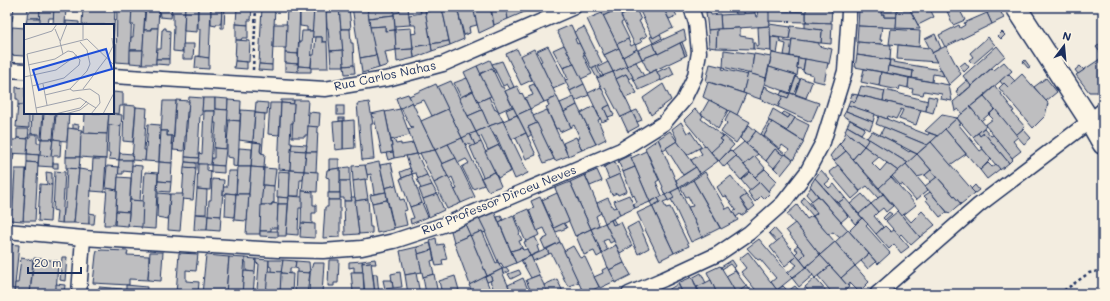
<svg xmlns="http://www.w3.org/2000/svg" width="1110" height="301" font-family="Mali,sans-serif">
  <rect width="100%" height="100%" fill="#f3ede0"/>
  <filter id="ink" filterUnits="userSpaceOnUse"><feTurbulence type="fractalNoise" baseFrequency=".025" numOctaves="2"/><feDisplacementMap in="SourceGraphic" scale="8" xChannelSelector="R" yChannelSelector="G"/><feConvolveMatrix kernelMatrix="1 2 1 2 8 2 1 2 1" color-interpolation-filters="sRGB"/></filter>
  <g filter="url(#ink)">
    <g fill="#bebec0" stroke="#1b2f5e">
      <polygon points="7,7 14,7 12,21 7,21"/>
      <polygon points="28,7 40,7 40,18 27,18"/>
      <polygon points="40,7 54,7 54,18 49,18 48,25 39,25"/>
      <polygon points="54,7 66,7 65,25 53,25"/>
      <polygon points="67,7 80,7 80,11 66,11"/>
      <polygon points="83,7 115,9 113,47 113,25 82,25"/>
      <polygon points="83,7 115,7 115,9"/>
      <polygon points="117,7 132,7 130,63 116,62"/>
      <polygon points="132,7 145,7 143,50 130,50 131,37 133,37 134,25 131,25"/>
      <polygon points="146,7 159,7 158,28 151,28 151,30 144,30"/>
      <polygon points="159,7 172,7 171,18 160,17"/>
      <polygon points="172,7 185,7 183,52 173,51 174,25 173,25 173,13 171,13"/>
      <polygon points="185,7 198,7 197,32 184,31"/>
      <polygon points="198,7 211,7 209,58 199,57 200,29 198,29"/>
      <polygon points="211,7 222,7 221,24 216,24 216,26 211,25"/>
      <polygon points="222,7 225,7 224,28 221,28"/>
      <polygon points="237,7 252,7 251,20 248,20 248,25 236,24"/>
      <polygon points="262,7 275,7 272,65 259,64"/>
      <polygon points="287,7 300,7 298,54 285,53"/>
      <polygon points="300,7 314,8 313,31 307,31 307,27 300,26"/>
      <polygon points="329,7 339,7 343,50 330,51 328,28 327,28 326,8"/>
      <polygon points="339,7 349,7 351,29 341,29"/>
      <polygon points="352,7 367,7 376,55 360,58"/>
      <polygon points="367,7 394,7 394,15 369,18"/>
      <polygon points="399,7 408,7 410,25 395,26 394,13 400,12"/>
      <polygon points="419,7 425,7 425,10 420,11"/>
      <polygon points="430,7 442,7 449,41 431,44 425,11 431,11"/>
      <polygon points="445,7 457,7 464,39 450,45 442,8"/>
      <polygon points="457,7 469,7 469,9 474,8 477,25 469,27 470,33 464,35"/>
      <polygon points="473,7 490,7 494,26 479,33"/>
      <polygon points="491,7 506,7 508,19 494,25"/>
      <polygon points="506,7 519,7 522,13 508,19"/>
      <polygon points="519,7 535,7 522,13"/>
      <polygon points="613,7 617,7 618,9 603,16 601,12"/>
      <polygon points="617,7 635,7 636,9 621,16"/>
      <polygon points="638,7 663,7 673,28 653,38"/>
      <polygon points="663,7 672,7 677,16 669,19"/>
      <polygon points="704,7 713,7 710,7 711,11 706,12"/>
      <polygon points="716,7 734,7 717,10"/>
      <polygon points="755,7 755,13 744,14 744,8"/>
      <polygon points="757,7 769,7 770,26 721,29 720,15 755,13 756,17 758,17"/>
      <polygon points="806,7 832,7 831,23 806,22"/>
      <rect x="858" y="7" width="14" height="3"/>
      <polygon points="872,7 909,7 910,10 872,10"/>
      <polygon points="918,7 929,7 934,17 918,25 910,10"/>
      <polygon points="958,7 965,20 953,25 947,11"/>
      <polygon points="992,7 998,7 1004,18 992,24 987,13 993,10"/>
      <polygon points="314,8 326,8 327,42 322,42 322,37 312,37"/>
      <polygon points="744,8 744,14 736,14 735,10"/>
      <polygon points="618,9 624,21 621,23 629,39 617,44 603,16"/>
      <polygon points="636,9 641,20 639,21 647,36 640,39 642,42 635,45 621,16"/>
      <polygon points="425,10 431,44 413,47 411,34 417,33 415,25 411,25 409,15 421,13 420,11"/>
      <polygon points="769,10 806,12 806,22 769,21"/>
      <polygon points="859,10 882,10 881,14 884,14 884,17 897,17 896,28 858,26"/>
      <polygon points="882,10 897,10 897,17 884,17 884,14 881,14"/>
      <polygon points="897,10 910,10 920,29 896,28"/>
      <polygon points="710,11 711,15 720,14 721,29 708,30 706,12"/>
      <polygon points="602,13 619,48 604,55 587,19"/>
      <polygon points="987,13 992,24 945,47 939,35 959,25 960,28 965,25 964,23"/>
      <polygon points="394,15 395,30 385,31 385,26 370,27 369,18"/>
      <polygon points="27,18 40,18 40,25 26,25"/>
      <polygon points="66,21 79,22 79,25 66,25"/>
      <polygon points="805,22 832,23 831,44 821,43 822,30 805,28"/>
      <polygon points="236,24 248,25 248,38 242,38 241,40 236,40"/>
      <polygon points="274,24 287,24 286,48 273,48"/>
      <polygon points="769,24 791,27 789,39 769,36"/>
      <polygon points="571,25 577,38 575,39 577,44 579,43 585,54 583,55 592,74 581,79 557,31"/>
      <polygon points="385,26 385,31 395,30 396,50 385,52 388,65 379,68 370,27"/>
      <polygon points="770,26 771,51 753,49 753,43 756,43 756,46 759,46 758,27"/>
      <polygon points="791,26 822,30 821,43 789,39"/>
      <polygon points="858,26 882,27 880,40 882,40 881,44 857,42"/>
      <polygon points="12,27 25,28 24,56 9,55"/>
      <polygon points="584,27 602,63 591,68 574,32"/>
      <polygon points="151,28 158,28 156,64 142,64 144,30 151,30"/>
      <polygon points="164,28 166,28 166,30 170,31 169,59 156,59 157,49 161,49 162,30 163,30"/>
      <polygon points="411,28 413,49 396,50 395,29"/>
      <polygon points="740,28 740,36 753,38 753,49 716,48 717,29"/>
      <polygon points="341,29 350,29 351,43 353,43 354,65 344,66"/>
      <polygon points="717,29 716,48 709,47 708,30"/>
      <polygon points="891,29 920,31 919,47 889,44"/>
      <polygon points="684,30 686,40 658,54 653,44"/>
      <polygon points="302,31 313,31 311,67 298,66 299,42 301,42"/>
      <polygon points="1002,32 1005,35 1001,39 998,36"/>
      <polygon points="660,34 662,38 653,43 650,37 652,36 653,38"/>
      <polygon points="935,34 941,48 932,53 925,39"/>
      <polygon points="316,37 322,37 322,42 327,42 328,68 311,68 312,55 314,55"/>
      <polygon points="771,37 780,38 779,40 792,42 790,56 784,55 786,44 779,42 777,54 771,52"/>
      <polygon points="988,37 995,45 973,64 969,60 973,57 970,53"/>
      <polygon points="628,39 631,46 635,44 637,49 623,57 617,44"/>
      <polygon points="792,39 819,43 819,46 832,49 829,64 790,56"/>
      <polygon points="236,40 250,41 249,62 235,61"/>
      <polygon points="449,41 450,45 432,51 431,44"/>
      <polygon points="682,42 687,55 685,56 680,43"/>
      <polygon points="858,42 891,45 890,60 857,55"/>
      <polygon points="653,43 657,53 642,59 638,50"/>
      <polygon points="680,43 685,56 649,73 642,59 657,53 658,54"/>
      <polygon points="1101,43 1103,46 1103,56 1096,47"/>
      <polygon points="183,44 194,44 193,59 183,59"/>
      <polygon points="431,44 432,51 414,58 413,47"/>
      <polygon points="564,45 574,64 563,68 553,50"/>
      <polygon points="898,45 930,48 937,62 897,59"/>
      <polygon points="548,46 567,83 553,89 540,62 542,61 537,51"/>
      <polygon points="946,46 961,74 949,85 932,53"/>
      <polygon points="997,46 1005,56 971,86 963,76"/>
      <polygon points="619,48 627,66 613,72 604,55"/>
      <polygon points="413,49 414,58 397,62 396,50"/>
      <polygon points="517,49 532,80 521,85 506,54"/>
      <polygon points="534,49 557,97 544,102 520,56"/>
      <polygon points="637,49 642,59 627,66 623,57"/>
      <polygon points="130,50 143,50 142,64 130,63"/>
      <polygon points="343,50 344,66 331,66 330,51"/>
      <polygon points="724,50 754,54 751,74 723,67"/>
      <polygon points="285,53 298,54 298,64 285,63"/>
      <polygon points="772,53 798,58 797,68 798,69 797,76 769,67"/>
      <polygon points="754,54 771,57 766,78 751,74"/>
      <polygon points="376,55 379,68 362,73 360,58"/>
      <polygon points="857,55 890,60 887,73 855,67"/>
      <polygon points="196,56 209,58 209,69 195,68"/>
      <polygon points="1103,57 1103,86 1099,92 1089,92 1076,75"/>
      <polygon points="798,58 805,59 803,70 797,68"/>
      <polygon points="156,59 169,59 169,65 156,64"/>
      <polygon points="805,59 828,63 824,83 812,80 813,75 803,72"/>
      <polygon points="490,60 496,72 494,73 492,68 480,74 477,66"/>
      <polygon points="890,60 894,60 893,62 941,70 944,76 933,74 932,82 912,78 913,71 889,66"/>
      <polygon points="1025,60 1030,67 1028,68 1023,62"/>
      <polygon points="235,61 247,62 247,69 234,68"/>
      <polygon points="502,61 514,87 510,89 507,84 503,86 492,64"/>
      <polygon points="608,62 613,72 603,76 598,67"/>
      <polygon points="636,62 644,76 634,80 627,66"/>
      <polygon points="965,62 969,67 964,72 960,66"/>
      <polygon points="1004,62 1012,71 962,114 958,109 955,111 953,102 992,68 994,70"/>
      <polygon points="285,63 298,64 298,72 285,71"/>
      <polygon points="259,64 272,65 272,71 258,70"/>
      <polygon points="574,64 584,84 570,91 565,80 568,79 563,68"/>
      <polygon points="710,64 723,67 722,69 748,75 743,93 706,81"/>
      <polygon points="354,65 355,73 345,74 344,66"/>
      <polygon points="298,66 311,67 311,72 298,72"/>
      <polygon points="477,66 491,96 478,102 464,72"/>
      <polygon points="627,66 633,77 629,79 626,74 616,79 613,72"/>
      <polygon points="670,66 674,74 661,81 657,72"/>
      <polygon points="888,66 913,71 912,78 887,73"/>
      <polygon points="1080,66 1084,70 1078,74 1075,70"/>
      <polygon points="596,67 601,77 597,78 592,69"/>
      <polygon points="769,67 796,75 790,93 765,84"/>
      <polygon points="492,68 501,87 503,87 512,106 499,112 480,74"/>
      <polygon points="864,69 881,72 879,86 861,82"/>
      <polygon points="656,70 661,80 639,90 634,80"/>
      <polygon points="613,72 632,112 621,118 605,88 602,89 597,78"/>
      <polygon points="881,72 909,78 908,88 900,86 899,90 879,86"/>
      <polygon points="748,73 766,78 760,99 743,93"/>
      <polygon points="626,74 637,93 625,98 616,79"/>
      <polygon points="1008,74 1015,81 1008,87 1004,83 1003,85 1000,81"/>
      <polygon points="1022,74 1048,103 1045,116 1033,128 999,88 1004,83 1008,87"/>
      <polygon points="796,77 800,79 795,94 790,93"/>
      <polygon points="467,78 473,91 461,97 454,83"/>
      <polygon points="801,78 812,82 806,98 795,94"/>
      <polygon points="909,78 949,85 952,101 941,99 942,94 924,91 923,95 912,93 913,89 908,88"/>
      <polygon points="1046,78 1057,92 1046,101 1034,87"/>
      <polygon points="967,80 971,86 959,96 956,91 958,90 957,89"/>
      <polygon points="451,81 476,132 462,138 437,87"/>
      <polygon points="708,82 746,94 737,115 703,97"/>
      <polygon points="436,84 448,109 432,116 424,100 413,104 409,96"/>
      <polygon points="534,84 544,102 530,109 525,98 533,95 529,86"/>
      <polygon points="584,84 589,95 575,101 570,91"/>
      <polygon points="663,84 671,100 651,115 643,98"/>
      <polygon points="517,86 521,94 522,93 530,109 517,115 505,91"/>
      <polygon points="764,86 767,87 767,89 783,96 778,107 760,99"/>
      <polygon points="861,86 885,91 883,101 858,95"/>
      <polygon points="995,86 1014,111 1012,112 1025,127 1016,135 984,96"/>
      <polygon points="16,87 25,88 25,105 18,105 18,99 16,99"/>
      <polygon points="601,87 610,105 604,108 609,119 602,122 588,93"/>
      <polygon points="885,90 928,101 926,111 883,101"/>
      <polygon points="473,91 482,110 468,116 459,98"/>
      <polygon points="782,91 790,94 788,98 780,95"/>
      <polygon points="113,92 123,93 123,106 120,106 119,114 109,113 113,113"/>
      <polygon points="790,93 819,103 811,122 778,107 783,96 788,98"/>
      <polygon points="408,94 412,102 400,109 396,98"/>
      <polygon points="852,94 858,95 855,102 850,100"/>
      <polygon points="858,95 921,110 916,125 899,119 903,110 901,109 896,119 888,116 887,119 848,105 850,100 855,102"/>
      <polygon points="928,96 937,98 933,113 926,111"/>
      <polygon points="984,96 995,109 981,121 970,107"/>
      <polygon points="189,97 203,98 202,115 200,115 198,153 199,158 185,157"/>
      <polygon points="489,97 495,110 497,109 503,121 489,126 478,102"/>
      <polygon points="557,97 571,127 560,132 558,128 556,129 546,107 549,106 547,101"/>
      <polygon points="574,97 577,105 564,112 560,103"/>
      <polygon points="203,98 215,98 215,111 202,111"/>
      <polygon points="215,98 228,99 228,110 215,109"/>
      <polygon points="176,100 189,101 188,112 187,112 184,151 173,150"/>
      <polygon points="228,100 241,101 240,121 227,120"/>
      <polygon points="281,100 294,100 294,104 281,103"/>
      <polygon points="294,100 308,100 307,114 309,115 308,135 305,135 305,137 292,137"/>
      <polygon points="709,100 728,110 718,129 710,122 710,120 701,114"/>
      <polygon points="163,101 176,101 173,144 171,144 172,136 167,136 167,131 161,131"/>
      <polygon points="256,102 268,103 267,114 255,113"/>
      <polygon points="369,102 373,124 371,124 371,128 374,159 362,160 357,104"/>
      <polygon points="412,102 413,104 435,150 417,154 408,130 413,128 412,126 411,127 401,108"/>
      <polygon points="270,103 281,103 279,135 268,134"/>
      <polygon points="281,103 294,104 293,123 291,123 290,143 292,143 290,170 278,169"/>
      <polygon points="18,105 25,105 25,113 29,113 29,128 16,127"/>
      <polygon points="124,105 136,106 133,142 123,141"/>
      <polygon points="577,105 596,144 582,150 577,139 580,138 574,125 571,127 564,112"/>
      <polygon points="610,105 614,115 608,117 604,108"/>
      <polygon points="848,105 875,114 873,122 846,111"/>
      <rect x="337" y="106" width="7" height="9"/>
      <polygon points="594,106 600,119 598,120 606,139 596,144 581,113"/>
      <polygon points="136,107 147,108 144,150 146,150 145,161 132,160"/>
      <polygon points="513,107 517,115 509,118 506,110"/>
      <polygon points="970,107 986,126 973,137 957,118"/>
      <polygon points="215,109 228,110 226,149 214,148 216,123 214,123"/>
      <polygon points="400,109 410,135 391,140 385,112"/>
      <polygon points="448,109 462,138 435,150 421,121"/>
      <polygon points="530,109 537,123 528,127 532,134 528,137 517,115"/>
      <polygon points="695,109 703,116 701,119 723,136 720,139 723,141 711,153 684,120"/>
      <polygon points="773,109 788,118 790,115 795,118 787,131 768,120"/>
      <polygon points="995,109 1018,137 1013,141 1021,151 1012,158 985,125 993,119 989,115"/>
      <polygon points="241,110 255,111 253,142 239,140"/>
      <polygon points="482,110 489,126 476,132 468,116"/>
      <polygon points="547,110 568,156 555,161 533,116"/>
      <polygon points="637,110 642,120 637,122 632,112"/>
      <polygon points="204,111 215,111 211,165 198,164 199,153 202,154"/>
      <polygon points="385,111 393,152 382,154 374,117 372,117 371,114"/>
      <polygon points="730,111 750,122 736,143 721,132 727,123 725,121"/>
      <polygon points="846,111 873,122 870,130 843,116"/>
      <polygon points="309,112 320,113 319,127 308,127"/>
      <polygon points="632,112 639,126 628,132 621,117"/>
      <polygon points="784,112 790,115 788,118 782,114"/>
      <polygon points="32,113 43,113 41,139 39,138 39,134 31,134"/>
      <polygon points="44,113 55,113 53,139 42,139"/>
      <polygon points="56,113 69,113 67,141 54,140"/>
      <polygon points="85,113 109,113 107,134 84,133"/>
      <polygon points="109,113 122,115 121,126 108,125"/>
      <polygon points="255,113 265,114 262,154 260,151 261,143 253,142"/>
      <polygon points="517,115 526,133 512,139 503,121"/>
      <polygon points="942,115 957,118 938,136 925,131"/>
      <polygon points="879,116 928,135 929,133 938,136 927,145 876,124"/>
      <rect x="339" y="118" width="5" height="3"/>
      <polygon points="795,118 809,125 803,141 787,131"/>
      <polygon points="957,118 961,124 959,125 980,151 983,149 991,159 980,170 945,129"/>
      <polygon points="229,120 240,121 238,167 233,166 233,158 227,157 227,142"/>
      <polygon points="354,120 355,148 343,149 343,121"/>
      <polygon points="850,120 865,128 861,134 847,126"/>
      <polygon points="343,121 343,149 335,150 333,122"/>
      <polygon points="503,121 528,173 515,179 496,135 494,136 489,126"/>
      <polygon points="769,121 772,122 764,136 761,134"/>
      <polygon points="681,122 687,133 690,131 701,147 687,155 676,140 677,139 672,129"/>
      <polygon points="772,122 804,142 793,160 786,154 789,150 782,145 780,149 764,136"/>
      <polygon points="537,123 554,159 544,163 528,127"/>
      <polygon points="73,124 79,125 78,129 73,129"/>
      <polygon points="148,124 160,125 159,162 145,161"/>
      <polygon points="109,125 121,126 119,160 109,159 110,153 108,153"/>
      <polygon points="749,125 756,131 746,144 740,138"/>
      <polygon points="308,126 318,127 317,152 306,152"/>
      <polygon points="489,126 499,145 488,150 481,136 479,138 476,132"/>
      <polygon points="847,126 869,139 864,146 845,131"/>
      <polygon points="884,127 927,145 917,154 880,135"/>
      <polygon points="68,128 82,130 80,157 66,157"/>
      <polygon points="984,128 991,136 993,135 995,137 1012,158 1013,159 1009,163 984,133 980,136 978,133"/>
      <polygon points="17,129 29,129 28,139 17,138"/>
      <polygon points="945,129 966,154 950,165 931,142"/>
      <polygon points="1023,129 1031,138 1024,144 1016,135"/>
      <polygon points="81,131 84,131 84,133 107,134 106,159 80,157"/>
      <polygon points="161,131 167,131 167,136 172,136 171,144 173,144 172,163 159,162"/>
      <polygon points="670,131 677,141 663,150 658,139"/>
      <polygon points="756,131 785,154 784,156 775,149 766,161 746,144"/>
      <polygon points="872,131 902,146 901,147 909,152 910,151 917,154 908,163 867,138"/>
      <polygon points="476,132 481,142 475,145 470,134"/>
      <polygon points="846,132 864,146 853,159 839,144 842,141"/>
      <polygon points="526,133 536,155 526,159 516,138"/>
      <polygon points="978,133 980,136 984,133 1009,163 1000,170 973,137"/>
      <polygon points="30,134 37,134 37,143 41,143 40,155 27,154 28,137 30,138"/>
      <polygon points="470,134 475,145 471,147 469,143 466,145 462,138"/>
      <polygon points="724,136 734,145 719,161 711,152 723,141 720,139"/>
      <polygon points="576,137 582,150 568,156 563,143"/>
      <polygon points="17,138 28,139 27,154 7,153 7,140 16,140"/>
      <polygon points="462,138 484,185 473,189 462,167 469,163 466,159 458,163 448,144"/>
      <polygon points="41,139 53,139 51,156 40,155"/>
      <polygon points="53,139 61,140 60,156 51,156"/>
      <polygon points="394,139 396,144 401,143 401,145 413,143 417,154 394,158 391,140"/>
      <polygon points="658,139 679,188 665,195 662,188 663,187 645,148"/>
      <polygon points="869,139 908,163 898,171 864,146"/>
      <polygon points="677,141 696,167 683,175 666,148"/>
      <polygon points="253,142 261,143 260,151 261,153 265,154 264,168 251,167"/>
      <polygon points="481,142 495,172 483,177 470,147"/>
      <polygon points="744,142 758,154 744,165 732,152"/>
      <polygon points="931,142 975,193 961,204 917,154"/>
      <polygon points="292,144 307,145 306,151 291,150"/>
      <polygon points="448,144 456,158 442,164 435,150"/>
      <polygon points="839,144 846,151 834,161 830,156"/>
      <polygon points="499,145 511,171 498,178 485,152"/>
      <polygon points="705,145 718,161 700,174 691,160 702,154 699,149"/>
      <polygon points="864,146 879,157 872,163 880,171 887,163 898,171 879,188 853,159"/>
      <polygon points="214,148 226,149 224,166 211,165 212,158 214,158"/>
      <polygon points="239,148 252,149 251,167 238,167"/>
      <polygon points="775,149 784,156 774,168 766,161"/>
      <polygon points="291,150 306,151 304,171 290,170"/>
      <polygon points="435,150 448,176 434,183 420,153"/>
      <polygon points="730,150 736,156 724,167 719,161"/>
      <polygon points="646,151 659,180 656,182 662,196 650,202 631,158"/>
      <polygon points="846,151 883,194 878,198 867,186 860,191 834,161"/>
      <polygon points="306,152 317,152 316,172 304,171"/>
      <polygon points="393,152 394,158 388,160 386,153"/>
      <polygon points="7,153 14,154 13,160 10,159 9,178 7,178"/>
      <polygon points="120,153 133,154 132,160 119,160"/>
      <polygon points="27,154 39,155 38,163 27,162"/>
      <polygon points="417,154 427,175 418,179 416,173 412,174 406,156"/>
      <polygon points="785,154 793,160 781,175 774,168"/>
      <polygon points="917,154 931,170 925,175 917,177 906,164"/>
      <polygon points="39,155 53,156 53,167 38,166"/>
      <polygon points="630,155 635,167 623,172 618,161"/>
      <polygon points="736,156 750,172 741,180 727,164"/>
      <polygon points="755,156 765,168 755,177 744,165"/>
      <polygon points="66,157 80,157 79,169 66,168"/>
      <polygon points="185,157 199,158 198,163 185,162"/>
      <polygon points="456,158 475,197 461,203 454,190 457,189 452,177 449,179 442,164"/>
      <polygon points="93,159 106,159 104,192 91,191"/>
      <polygon points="329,159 339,159 339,168 329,170"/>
      <polygon points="119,160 132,160 132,172 123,171 123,174 118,174"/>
      <polygon points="27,162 38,163 35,221 23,221"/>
      <polygon points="159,162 172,163 171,182 158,181"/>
      <polygon points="185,162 196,163 196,168 184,167"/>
      <polygon points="379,162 386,192 374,194 371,174 367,175 365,165"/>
      <polygon points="615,162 620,174 609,179 604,167"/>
      <rect x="53" y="163" width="5" height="5"/>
      <polygon points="391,163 396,185 385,188 380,165"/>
      <polygon points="988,163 992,167 996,164 1000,169 987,179 980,170"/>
      <polygon points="198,164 207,164 207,170 211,171 210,190 197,189"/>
      <polygon points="906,164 928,190 916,200 902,184 900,185 892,176"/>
      <polygon points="132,165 142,166 140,201 130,200"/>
      <polygon points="211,165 224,166 224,173 211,172"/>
      <polygon points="365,165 368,179 353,181 352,166"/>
      <polygon points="838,165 860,192 852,199 829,172"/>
      <polygon points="107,166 119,167 117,190 105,188"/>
      <polygon points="238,167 251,167 249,194 236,194"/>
      <polygon points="251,167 264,168 260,234 246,234"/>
      <polygon points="350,167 350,181 340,181 340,168"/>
      <polygon points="635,167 650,202 635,208 633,204 637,202 634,195 633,196 623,172"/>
      <polygon points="696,167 700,174 679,188 676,180"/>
      <polygon points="67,168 79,169 74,223 62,223 63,209 65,209"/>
      <polygon points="184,168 196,168 193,200 182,199"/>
      <polygon points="264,168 276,169 274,186 263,185"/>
      <polygon points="340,168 340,193 329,193 329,178 326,177 327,170"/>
      <polygon points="410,168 412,174 402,178 400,172"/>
      <polygon points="15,169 26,169 23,221 10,220 10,209 13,209"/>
      <polygon points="79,169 92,171 89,224 74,223"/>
      <polygon points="765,169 777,181 768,191 755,177"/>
      <polygon points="290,170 304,171 303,180 300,180 299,196 289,196"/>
      <polygon points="597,170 602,181 590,186 585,175"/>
      <polygon points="821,170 830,180 825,184 829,188 834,184 845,198 838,203 815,178"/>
      <polygon points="931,170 937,177 931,182 925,175"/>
      <polygon points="55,171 65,172 62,223 56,222 57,211 53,210"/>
      <polygon points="228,171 237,171 236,194 226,193 225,195 223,195 223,187 227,187"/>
      <polygon points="278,171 290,172 289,198 277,197"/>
      <polygon points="304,171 318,172 317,192 302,191"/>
      <polygon points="46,172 52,173 52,185 47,185"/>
      <polygon points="145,172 158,173 155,229 141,228"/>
      <polygon points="495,172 501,186 488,191 481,178"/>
      <polygon points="705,172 726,209 730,207 738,220 721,229 693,180"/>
      <polygon points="750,172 760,182 750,191 741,180"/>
      <polygon points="412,174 422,203 410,207 400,179"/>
      <polygon points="620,174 627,191 618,195 617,193 612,195 606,180"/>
      <polygon points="427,175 432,185 421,189 417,179"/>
      <polygon points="585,175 601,213 596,216 599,225 591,229 570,182"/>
      <polygon points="448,176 461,203 447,209 434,183"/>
      <polygon points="731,176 746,195 740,199 748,211 741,216 740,214 736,217 733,212 736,210 726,196 723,197 717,187"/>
      <polygon points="118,177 131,178 129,212 116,211"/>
      <polygon points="891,177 916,205 902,216 879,188"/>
      <polygon points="937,177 961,204 949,214 925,186"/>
      <polygon points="815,178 848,216 841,222 810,186"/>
      <polygon points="7,179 12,179 12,191 7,190"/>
      <polygon points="212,179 224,180 221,216 208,215 209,200 211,200"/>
      <polygon points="365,179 368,199 355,201 353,181"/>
      <polygon points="693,180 720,228 702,237 688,207 693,206 688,196 686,197 681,188"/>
      <polygon points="158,181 171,182 170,192 157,191"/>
      <polygon points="340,181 350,181 352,201 344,201 344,198 340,198"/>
      <polygon points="570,182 591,229 575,236 555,188"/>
      <polygon points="760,182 770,193 764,199 761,196 755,202 748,192"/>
      <polygon points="40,184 52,185 50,222 38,221"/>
      <polygon points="263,185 274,186 274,203 272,203 272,205 261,205"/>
      <polygon points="396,185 400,200 404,199 407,210 404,211 407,225 394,228 385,188"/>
      <polygon points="432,185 437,194 423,199 419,189"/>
      <polygon points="975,185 979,190 975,193 971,189"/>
      <polygon points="811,187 818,196 812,201 806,194"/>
      <polygon points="107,188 117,190 115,225 104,225"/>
      <polygon points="679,188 702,237 691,242 671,199 674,198 671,192"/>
      <polygon points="197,189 207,190 206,214 195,214"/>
      <polygon points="7,190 12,191 10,220 7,220"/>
      <polygon points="302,191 313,192 313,205 316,205 316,213 312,213 312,224 301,223"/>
      <polygon points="386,192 387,200 372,203 370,195"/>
      <polygon points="671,192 674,198 668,201 665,195"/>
      <polygon points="930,192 947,212 940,217 926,200 927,199 924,196"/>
      <polygon points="158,193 170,194 168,219 157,217"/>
      <polygon points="226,193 236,194 234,217 225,216"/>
      <rect x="328" y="193" width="12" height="7"/>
      <polygon points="557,193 569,221 554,228 542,200"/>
      <polygon points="170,194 183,194 180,231 168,230"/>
      <polygon points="236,194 249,194 247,221 234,220"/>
      <polygon points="437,194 444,210 429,217 423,199"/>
      <polygon points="862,194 871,204 859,214 850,204"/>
      <polygon points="883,194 893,206 886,212 883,208 878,212 871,204"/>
      <polygon points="629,195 635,208 620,215 614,201"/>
      <polygon points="665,195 668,200 663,202 666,208 670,207 689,246 674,253 652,206 660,202 658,198"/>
      <polygon points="746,195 755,206 749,211 740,199"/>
      <polygon points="289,196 302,197 302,208 299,208 298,235 286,234"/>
      <polygon points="818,196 848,230 840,238 833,232 828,235 813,216 817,213 810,202"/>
      <polygon points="278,197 289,198 288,204 278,204"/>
      <polygon points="351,197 355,197 359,234 345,235 344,201 352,201"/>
      <polygon points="540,197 560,242 545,249 541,240 548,237 544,228 537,231 529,210 534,208 531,201"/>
      <polygon points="804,197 817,213 813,216 801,202"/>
      <polygon points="608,198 613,208 617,207 620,215 605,223 597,203"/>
      <polygon points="658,198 660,202 652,206 650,202"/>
      <polygon points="845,198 862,218 855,224 838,203"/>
      <polygon points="368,199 370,227 372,227 372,233 359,234 355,201"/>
      <polygon points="130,200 143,201 142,227 128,226"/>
      <polygon points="328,200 340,200 340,237 323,238 325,207 328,207"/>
      <polygon points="387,200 394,229 377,233 372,203"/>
      <polygon points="272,203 278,204 277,228 271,228 271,231 260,231 261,205 272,205"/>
      <polygon points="422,203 428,217 411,224 410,219 414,218 410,207"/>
      <polygon points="278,204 288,204 286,236 278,236 277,228"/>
      <polygon points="871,204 878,212 874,216 883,227 876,234 859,214"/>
      <polygon points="797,205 807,219 812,216 835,242 820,255 787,214"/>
      <polygon points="652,206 674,253 660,260 637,213"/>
      <polygon points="528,209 539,235 526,242 514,215"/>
      <polygon points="116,211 129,212 128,226 115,225"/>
      <polygon points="494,211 516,263 504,268 501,263 499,264 479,218"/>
      <polygon points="898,211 920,237 911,245 901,234 899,236 886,221"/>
      <polygon points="922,211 935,225 920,237 902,216 904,214 911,222"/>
      <polygon points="889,212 892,214 885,220 883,218"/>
      <polygon points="89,213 95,214 94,224 89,224"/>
      <polygon points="195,214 208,215 207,230 194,230"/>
      <polygon points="208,215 221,216 220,231 207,230"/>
      <polygon points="513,215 520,233 519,234 522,240 519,241 523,250 521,248 511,251 499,222"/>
      <polygon points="501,216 503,220 499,222 497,217"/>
      <polygon points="479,218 486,232 483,233 482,231 470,236 465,224"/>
      <polygon points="862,218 868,224 866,226 890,253 878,264 849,231"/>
      <polygon points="613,219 616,224 613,225 611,220"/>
      <polygon points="611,220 613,225 621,222 632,246 620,253 605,223"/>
      <polygon points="638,222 649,248 638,254 627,228"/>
      <polygon points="301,223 315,224 315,238 300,237"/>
      <polygon points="564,223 567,228 556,232 554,228"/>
      <polygon points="605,223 614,241 610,243 608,239 603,241 608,251 602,253 591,229"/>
      <polygon points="795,223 820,255 806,267 800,259 805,254 786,230"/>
      <polygon points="465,224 470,235 454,242 451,231"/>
      <polygon points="885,226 891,232 894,230 909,247 901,253 894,244 889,249 876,234"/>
      <polygon points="774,228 782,237 777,242 769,233"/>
      <polygon points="591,229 602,254 597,257 594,251 584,255 576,236"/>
      <polygon points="848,230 869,254 855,266 835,242"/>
      <polygon points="260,231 278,231 278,237 260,236"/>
      <polygon points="482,231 496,263 498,262 502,269 487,276 470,236"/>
      <polygon points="470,235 487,276 470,285 454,242"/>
      <polygon points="535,237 539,245 537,246 539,252 530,256 524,242"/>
      <polygon points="782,237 797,256 785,266 770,247"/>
      <polygon points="436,238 437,245 443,244 447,259 442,260 443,265 436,266 430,240"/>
      <polygon points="759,239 792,278 777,290 771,282 776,278 760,259 758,260 747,248"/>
      <polygon points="560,242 579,282 569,286 567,285 551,253 549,254 547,249"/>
      <polygon points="835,242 855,266 841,278 820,255"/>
      <polygon points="430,243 432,250 418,254 417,247"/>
      <polygon points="7,244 19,245 14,294 7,294"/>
      <polygon points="616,245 624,263 609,270 602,253"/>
      <polygon points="798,245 805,254 800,259 795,254 798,251 794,248"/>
      <polygon points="573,246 580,258 585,257 599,287 584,294 564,251"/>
      <polygon points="417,247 422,272 405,275 400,251"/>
      <polygon points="521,248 523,250 527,249 530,256 516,263 511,251"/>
      <polygon points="547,249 549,254 533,261 531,256"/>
      <polygon points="102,250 128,251 127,255 149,256 148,280 129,279 129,285 93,283 96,255 97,251"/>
      <polygon points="432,250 434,260 431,261 434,274 423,277 418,254"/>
      <polygon points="150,252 163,252 161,281 148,280"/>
      <polygon points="748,252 777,290 773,294 759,294 741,272 746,268 739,259"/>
      <polygon points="179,253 198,254 196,271 186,270 186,281 199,282 198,294 176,294"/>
      <polygon points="869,254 876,262 868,269 861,261"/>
      <polygon points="206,255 229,257 226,294 202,294"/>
      <polygon points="820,255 830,266 815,278 806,267"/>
      <polygon points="531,256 539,275 531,278 521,260"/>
      <polygon points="797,256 806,267 792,278 787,273 797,265 792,261"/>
      <polygon points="62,257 67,257 65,281 60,280"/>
      <polygon points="229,257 245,258 242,294 226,294"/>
      <polygon points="21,258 33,260 30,294 14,294 15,283 18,283"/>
      <polygon points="34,258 58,261 56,294 30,294"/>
      <polygon points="245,258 256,259 255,272 246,271 246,262 245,262"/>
      <polygon points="256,259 269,260 267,290 257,290 259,264 256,263"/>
      <polygon points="375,259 376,264 372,264 371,262 362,263 362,261"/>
      <polygon points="269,260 283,260 282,272 271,272 271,267 269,266"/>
      <polygon points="283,260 296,261 295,268 290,268 290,274 281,273"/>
      <polygon points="329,260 339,260 338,283 334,283 334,286 328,286"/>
      <polygon points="732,260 736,266 734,268 738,274 730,264 722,269 721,267"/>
      <polygon points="296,261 309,262 310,273 298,273 298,269 295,268"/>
      <polygon points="362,261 363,272 354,272 354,267 349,268 349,262"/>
      <polygon points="371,262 375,294 365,294 362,263"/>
      <polygon points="313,263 324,263 322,294 309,294 310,273"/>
      <polygon points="624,263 631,275 615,283 609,270"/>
      <polygon points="720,266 721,267 737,294 717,294 707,272"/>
      <polygon points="830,266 849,287 841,294 833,294 818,276"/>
      <polygon points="855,266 869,282 859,292 850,283 848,286 841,278"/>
      <polygon points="506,267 509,271 503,274 502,269"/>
      <polygon points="608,267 615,281 600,288 594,277 603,273 602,270"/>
      <polygon points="806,267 813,275 799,287 792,278"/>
      <polygon points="502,269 503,274 512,294 496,294 490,281 492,280 490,275"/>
      <polygon points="519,270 521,274 511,279 508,274"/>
      <polygon points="244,271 255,272 253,294 242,294"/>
      <polygon points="268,271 282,272 280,294 266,294"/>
      <polygon points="735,271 747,287 736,293 726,276"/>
      <polygon points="296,272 310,273 307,294 295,294"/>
      <polygon points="351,272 363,272 364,292 353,292"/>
      <polygon points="400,272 402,287 393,288 391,274"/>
      <polygon points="281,273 293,274 292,294 280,294"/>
      <polygon points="416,273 420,294 422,294 408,294 405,275"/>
      <polygon points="701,273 706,283 697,287 692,278"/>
      <polygon points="373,274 377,274 379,294 375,294"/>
      <polygon points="434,274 438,294 443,294 426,294 423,277"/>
      <polygon points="490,275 492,280 487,282 485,277"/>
      <polygon points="539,275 544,285 548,294 532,294 526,280"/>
      <polygon points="455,276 459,290 452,294 442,294 439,281"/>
      <polygon points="485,277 492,294 473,294 469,285"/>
      <polygon points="692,277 699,294 683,294 678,283"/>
      <polygon points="523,278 530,294 512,294 508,285"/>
      <polygon points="815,278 827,292 824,294 811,294 805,287"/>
      <polygon points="557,279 564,294 548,294 544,285"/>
      <polygon points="383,280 392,280 393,288 385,289"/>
      <polygon points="711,280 717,294 700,294 697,287"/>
      <polygon points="56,284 65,285 64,294 56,294"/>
      <polygon points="678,284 683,294 669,294 668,290"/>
      <polygon points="126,285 147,287 146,294 131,294 131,291 126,291"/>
      <polygon points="747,286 753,294 737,294 736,293"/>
      <polygon points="783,286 788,291 795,286 802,294 781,294 777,290"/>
      <polygon points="99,287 122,289 122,294 98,294"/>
      <polygon points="258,290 267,290 266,294 258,294"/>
      <polygon points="777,290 781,294 773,294"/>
      <polygon points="353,292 364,292 365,294 353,294"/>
    </g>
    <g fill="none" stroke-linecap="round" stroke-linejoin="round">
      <g stroke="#1b2f5e" stroke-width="17">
        <g id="street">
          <polyline points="7,70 25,71"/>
          <polyline points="113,76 325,89 391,78 443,64 574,7"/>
          <polyline points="7,231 83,238 278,250 323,251 362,248 394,241 449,223 621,150 664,123 683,101 695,76 699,52 696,23 691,7"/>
          <polyline points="79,294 83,238"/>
          <polyline points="629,294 664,279 718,254 749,233 783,203 807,172 823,142 845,71 849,12 848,7"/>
          <polyline points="877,294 979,205 1090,121 1103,110"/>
        </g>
      </g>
      <g stroke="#1b2f5e" stroke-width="23">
        <polyline id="secondary" points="1016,7 1090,121 1103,144"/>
      </g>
      <g stroke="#1b2f5e" stroke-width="2.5" stroke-dasharray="3 3" stroke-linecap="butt">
        <polyline points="253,70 256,7"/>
        <polyline points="1059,294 1089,273 1103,270"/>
      </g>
      <use href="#street" stroke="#fcf5e5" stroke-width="14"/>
      <use href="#secondary" stroke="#fcf5e5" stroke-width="20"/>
    </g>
  </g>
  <g text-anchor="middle" stroke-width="3.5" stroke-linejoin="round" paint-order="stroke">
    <g font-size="12" fill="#1b2f5e" stroke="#fcf5e5">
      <text transform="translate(385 76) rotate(-12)" y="4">Rua Carlos Nahas</text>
      <text transform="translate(499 200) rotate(-22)" y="4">Rua Professor Dirceu Neves</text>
    </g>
  </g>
  <g transform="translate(24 24)">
    <rect width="90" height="90" fill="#f3ede0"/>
    <path fill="none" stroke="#9da1ac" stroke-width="1" d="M 31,5 L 36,17M 59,15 L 59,0M 0,16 L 28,7 L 33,0M 56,18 L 63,26 L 66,40 L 63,47 L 46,65 L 49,67 L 66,65 L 75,71 L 76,79 L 67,90M 39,30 L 36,18 L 43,0M 4,41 L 31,35 L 44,27 L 49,28 L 56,36 L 55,41 L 40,54 L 8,62M 0,53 L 32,46 L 53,31M 19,60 L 23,81M 59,65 L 84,32 L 89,22 L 88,14M 21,71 L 46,65M 12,84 L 56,74 L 72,84M 13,90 L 3,30 L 63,15 L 90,41M 31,90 L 56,84 L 63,77M 41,90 L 56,86 L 65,79M 79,90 L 90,69"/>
    <path fill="#1d4ed8" fill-opacity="0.15" stroke="#1d4ed8" stroke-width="2" d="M 82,25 L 88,45 L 15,66 L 9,46 Z"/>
    <rect width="90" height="90" fill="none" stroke="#1b2f5e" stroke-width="2"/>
  </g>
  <rect width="1110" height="301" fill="none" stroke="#fcf5e5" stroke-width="24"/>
  <rect x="12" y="12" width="1086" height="277" fill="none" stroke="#1b2f5e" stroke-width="1.5" filter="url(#ink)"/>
  <g transform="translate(1064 46) rotate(16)" stroke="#fcf5e5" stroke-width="3" paint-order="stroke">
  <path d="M0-3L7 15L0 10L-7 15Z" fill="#1b2f5e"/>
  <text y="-6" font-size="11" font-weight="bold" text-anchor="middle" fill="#1b2f5e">N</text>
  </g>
  <path d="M28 267v6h53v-6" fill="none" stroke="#1b2f5e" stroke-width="2"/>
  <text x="34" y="267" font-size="12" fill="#1b2f5e" stroke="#fcf5e5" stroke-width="3" paint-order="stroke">20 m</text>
</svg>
